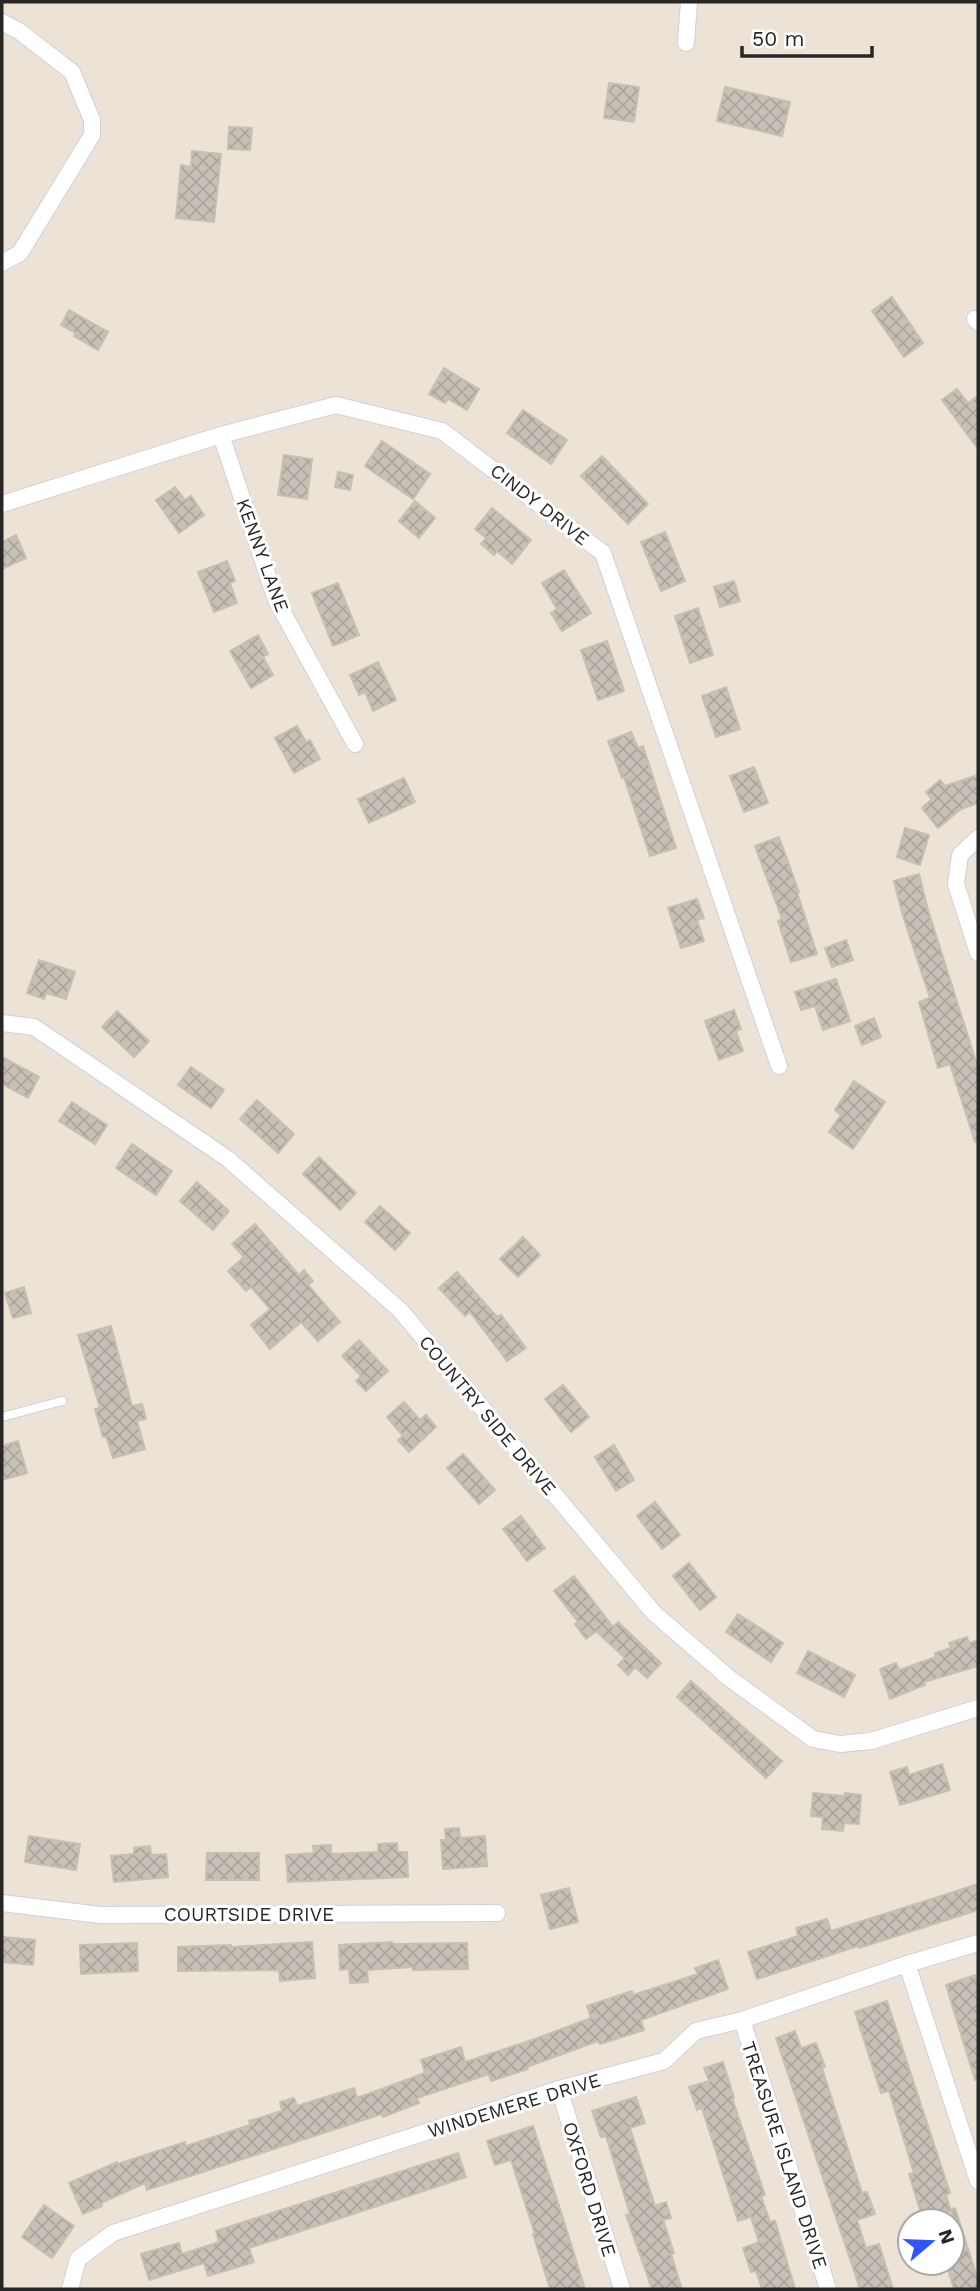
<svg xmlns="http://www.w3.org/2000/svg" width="980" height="2291" font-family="'Work Sans',sans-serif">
  <defs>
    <pattern id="building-cross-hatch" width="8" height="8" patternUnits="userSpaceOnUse" patternTransform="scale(1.75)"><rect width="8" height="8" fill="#c7c0b7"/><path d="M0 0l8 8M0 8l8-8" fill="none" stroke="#aba59d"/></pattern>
  </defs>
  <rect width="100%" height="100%" fill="#ece3d6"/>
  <g fill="url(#building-cross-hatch)" stroke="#c7bfb0" stroke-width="2">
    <polygon points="609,83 639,87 634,122 604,118"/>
    <polygon points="725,87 790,102 782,136 717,121"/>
    <polygon points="229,127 252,128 250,150 228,149"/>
    <polygon points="192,151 221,154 214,222 176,218 181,165 191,167"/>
    <polygon points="892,297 923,343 904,357 872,311"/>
    <polygon points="69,310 108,332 98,350 74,336 76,333 61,325"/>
    <polygon points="444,368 479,389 467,410 448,399 445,403 429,394"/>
    <polygon points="957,389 968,403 978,396 978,449 942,400"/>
    <polygon points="523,410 567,440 551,464 507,433"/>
    <polygon points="382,441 430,474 413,499 365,466"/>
    <polygon points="284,455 312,459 307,499 278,495"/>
    <polygon points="602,456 648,504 628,524 581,476"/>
    <polygon points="338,472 353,475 350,490 335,487"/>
    <polygon points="175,487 185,500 191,496 204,515 179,533 156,500"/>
    <polygon points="415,501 435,518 419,538 399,521"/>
    <polygon points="492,508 531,540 512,564 497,551 494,555 481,544 486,538 475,529"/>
    <polygon points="665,532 685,581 661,591 641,542"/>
    <polygon points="16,535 26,558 2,569 2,542"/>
    <polygon points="227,561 235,581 230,583 237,603 214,612 198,572"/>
    <polygon points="564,570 591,613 562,631 551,613 557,609 542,583"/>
    <polygon points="734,581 740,601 720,607 714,587"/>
    <polygon points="338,583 359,635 333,646 312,593"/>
    <polygon points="698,608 713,655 690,663 675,616"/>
    <polygon points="258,635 268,654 263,657 273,675 251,688 230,651"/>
    <polygon points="607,641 624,691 598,700 581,650"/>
    <polygon points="378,662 396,700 373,711 365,692 359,695 350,675"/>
    <polygon points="726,687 740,729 716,737 702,696"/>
    <polygon points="297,726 306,742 310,740 320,759 294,773 275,738"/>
    <polygon points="631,732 638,748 643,746 676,848 650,856 624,777 622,778 608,741"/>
    <polygon points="754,767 768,803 744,812 730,776"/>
    <polygon points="978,775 978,803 961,809 938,828 922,808 932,799 926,792 940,780 945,786"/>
    <polygon points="404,778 415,802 369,823 358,799"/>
    <polygon points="905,828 929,835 920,865 897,857"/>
    <polygon points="779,837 799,892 797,892 817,954 791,962 778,921 782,919 755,846"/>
    <polygon points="919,874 928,910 978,1068 978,1141 975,1142 950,1064 938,1068 919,1002 930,998 902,913 894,881"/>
    <polygon points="697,899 704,918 697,920 704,941 681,948 668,908"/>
    <polygon points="846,940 853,960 832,967 825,948"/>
    <polygon points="39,960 75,972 66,999 46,993 44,999 27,993"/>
    <polygon points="836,979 850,1021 823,1030 815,1006 801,1010 795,992"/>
    <polygon points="734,1010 741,1029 736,1031 743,1051 719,1060 705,1021"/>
    <polygon points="117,1011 149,1041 134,1057 102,1027"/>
    <polygon points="874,1018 881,1037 862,1045 855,1026"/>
    <polygon points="2,1057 39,1077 28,1098 2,1084"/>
    <polygon points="191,1067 224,1090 211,1108 178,1085"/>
    <polygon points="854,1081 885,1102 853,1149 829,1132 841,1115 835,1110"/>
    <polygon points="257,1100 294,1134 278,1153 240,1119"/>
    <polygon points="72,1102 107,1125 95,1144 59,1121"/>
    <polygon points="132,1144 172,1171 156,1195 116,1168"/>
    <polygon points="319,1157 356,1193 340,1210 303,1174"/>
    <polygon points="197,1182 229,1211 213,1230 180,1201"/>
    <polygon points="380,1206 410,1233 395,1250 365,1222"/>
    <polygon points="255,1224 299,1275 304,1270 313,1281 308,1285 340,1322 318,1341 301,1322 270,1349 251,1325 270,1309 251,1287 246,1291 228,1271 244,1257 232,1244"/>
    <polygon points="523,1237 540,1255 518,1277 500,1259"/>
    <polygon points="457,1272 497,1317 501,1315 526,1348 507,1361 470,1312 465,1316 439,1288"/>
    <polygon points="24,1287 31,1313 13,1318 5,1293"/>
    <polygon points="111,1326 132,1406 142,1404 146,1419 137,1421 145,1449 113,1458 106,1436 103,1437 95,1409 100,1408 78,1335"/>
    <polygon points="359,1340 388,1371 366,1391 356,1381 361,1376 342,1356"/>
    <polygon points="563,1385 589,1417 571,1432 545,1399"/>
    <polygon points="404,1402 420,1420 426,1415 436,1427 409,1452 398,1440 403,1436 387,1417"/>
    <polygon points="18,1441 27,1473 2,1480 2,1446"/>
    <polygon points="614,1445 634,1480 616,1491 595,1457"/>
    <polygon points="463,1454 495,1490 479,1504 447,1468"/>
    <polygon points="655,1502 680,1535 662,1549 637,1516"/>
    <polygon points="521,1516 545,1548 527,1561 503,1529"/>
    <polygon points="689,1563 716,1597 700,1610 673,1576"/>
    <polygon points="574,1576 613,1627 618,1622 661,1663 647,1678 635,1667 628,1675 618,1665 625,1658 596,1631 586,1639 575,1624 578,1622 554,1591"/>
    <polygon points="738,1614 783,1643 771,1662 726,1632"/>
    <polygon points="967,1637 969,1643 978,1640 978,1666 924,1682 925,1685 890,1699 880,1669 896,1663 899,1670 936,1657 935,1653 951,1648 949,1643"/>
    <polygon points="808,1651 855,1675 844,1697 797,1673"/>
    <polygon points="691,1681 782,1761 766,1778 677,1697"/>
    <polygon points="942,1764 950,1790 900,1805 890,1772 907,1767 909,1775"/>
    <polygon points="813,1793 845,1796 845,1793 861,1795 859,1824 844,1823 843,1831 822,1829 823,1817 811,1816"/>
    <polygon points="459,1828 460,1838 485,1836 487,1866 443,1869 441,1840 446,1840 445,1829"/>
    <polygon points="29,1836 80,1844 76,1870 25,1862"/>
    <polygon points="397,1843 398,1852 407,1852 408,1877 288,1882 286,1855 314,1853 313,1846 331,1845 331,1854 378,1852 378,1844"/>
    <polygon points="150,1846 151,1855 166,1854 168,1877 114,1882 111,1856 134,1854 134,1848"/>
    <polygon points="207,1853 259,1853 259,1880 206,1880"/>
    <polygon points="978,1884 978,1910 859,1948 858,1946 757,1979 748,1952 798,1936 796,1928 827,1919 831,1931"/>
    <polygon points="569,1888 578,1922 550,1929 541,1895"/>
    <polygon points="2,1937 35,1940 33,1965 2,1962"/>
    <polygon points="312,1942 315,1978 280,1981 279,1970 178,1971 178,1947 231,1945 231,1947"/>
    <polygon points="392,1942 392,1944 467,1943 468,1969 413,1970 413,1967 367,1970 368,1982 350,1983 349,1969 340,1970 339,1945"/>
    <polygon points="137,1943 138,1971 81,1974 80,1945"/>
    <polygon points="718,1960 728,1989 641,2020 644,2030 600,2044 598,2041 527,2067 528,2069 491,2081 489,2074 417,2098 419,2103 383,2117 382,2114 147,2190 145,2183 101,2203 102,2206 83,2214 69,2183 117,2162 118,2164 185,2142 186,2146 250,2125 249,2121 282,2111 280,2102 294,2098 297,2106 354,2088 357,2098 425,2073 421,2060 461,2047 465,2062 535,2039 591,2018 587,2006 632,1991 633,1995 698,1974 695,1968"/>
    <polygon points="975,1975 978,1986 978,2079 975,2080 946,1985"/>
    <polygon points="887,2001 950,2193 946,2195 951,2211 923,2220 909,2174 914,2173 889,2091 881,2093 855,2012"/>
    <polygon points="795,2031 801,2048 816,2043 825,2067 822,2068 862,2193 867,2192 875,2214 857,2220 866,2248 879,2244 893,2289 860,2289 776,2038"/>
    <polygon points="723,2062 734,2098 732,2098 765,2195 761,2196 770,2222 775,2221 795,2289 762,2289 756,2271 751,2272 743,2248 759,2242 751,2217 738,2221 702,2108 697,2110 689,2087 709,2081 704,2068"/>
    <polygon points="636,2097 645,2123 630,2128 655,2206 666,2202 671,2218 663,2220 674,2253 671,2254 682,2289 652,2289 626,2215 630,2214 606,2136 601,2137 592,2111"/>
    <polygon points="533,2126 562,2215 585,2289 550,2289 533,2234 535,2234 511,2160 495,2165 487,2141"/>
    <polygon points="458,2153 466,2177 249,2248 254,2262 208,2276 204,2263 149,2280 141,2254 179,2243 182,2254 219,2242 216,2231"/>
    <polygon points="44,2205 74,2226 52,2258 22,2237"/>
    <polygon points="955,2208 978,2280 978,2289 954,2289 946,2263 952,2263 952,2209"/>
  </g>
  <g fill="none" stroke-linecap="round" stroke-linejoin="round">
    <g stroke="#ccd0e3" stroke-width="10">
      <polyline id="lane" points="2,1417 62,1401"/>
    </g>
    <g stroke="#ccd0e3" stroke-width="18">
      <g id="street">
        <polyline points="2,22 19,31 72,72 92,120 92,135 20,253 2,263"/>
        <polyline points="686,43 689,2"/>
        <polyline points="975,319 978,322"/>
        <polyline points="221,435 276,600 355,744"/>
        <polyline points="2,504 221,435 336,405 442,431 603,553 779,1066"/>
        <polyline points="978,838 960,855 956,884 978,953"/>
        <polyline points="2,1023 34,1027 228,1159 400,1310 654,1613 729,1678 813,1739 840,1744 871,1741 978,1708"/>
        <polyline points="2,1903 100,1915 497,1913"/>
        <polyline points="907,1964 978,2181"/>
        <polyline points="742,2020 828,2289"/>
        <polyline points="559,2089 622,2289"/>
        <polyline points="70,2289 78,2259 113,2233 559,2089 664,2061 696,2031 742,2020 907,1964 978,1943"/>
      </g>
    </g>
    <use href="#lane" stroke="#fff" stroke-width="8"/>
    <use href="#street" stroke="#fff" stroke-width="16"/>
  </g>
  <g text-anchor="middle" stroke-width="6" stroke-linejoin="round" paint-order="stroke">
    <g font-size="19" fill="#272727" stroke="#fff">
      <text transform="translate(540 504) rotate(38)" y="7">CINDY DRIVE</text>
      <text transform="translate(263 555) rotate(70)" y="7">KENNY LANE</text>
      <text transform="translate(488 1415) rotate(50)" y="7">COUNTRY SIDE DRIVE</text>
      <text x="249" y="1921">COURTSIDE DRIVE</text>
      <text transform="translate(514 2105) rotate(-17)" y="7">WINDEMERE DRIVE</text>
      <text transform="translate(785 2155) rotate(72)" y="7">TREASURE ISLAND DRIVE</text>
      <text transform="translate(590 2189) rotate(73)" y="7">OXFORD DRIVE</text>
    </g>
  </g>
  <rect width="980" height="2291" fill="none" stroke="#272727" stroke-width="7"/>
  <g transform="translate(931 2242) rotate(71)"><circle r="33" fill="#ffffff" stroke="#a9a9a9" stroke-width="2"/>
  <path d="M0-5L12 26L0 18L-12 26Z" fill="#3054ff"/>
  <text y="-10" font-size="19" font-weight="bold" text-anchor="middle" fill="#272727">N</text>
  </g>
  <path d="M742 46v10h130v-10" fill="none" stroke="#272727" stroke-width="3.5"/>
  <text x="752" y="46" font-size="21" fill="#272727" stroke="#ffffff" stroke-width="5" paint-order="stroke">50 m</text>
</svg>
